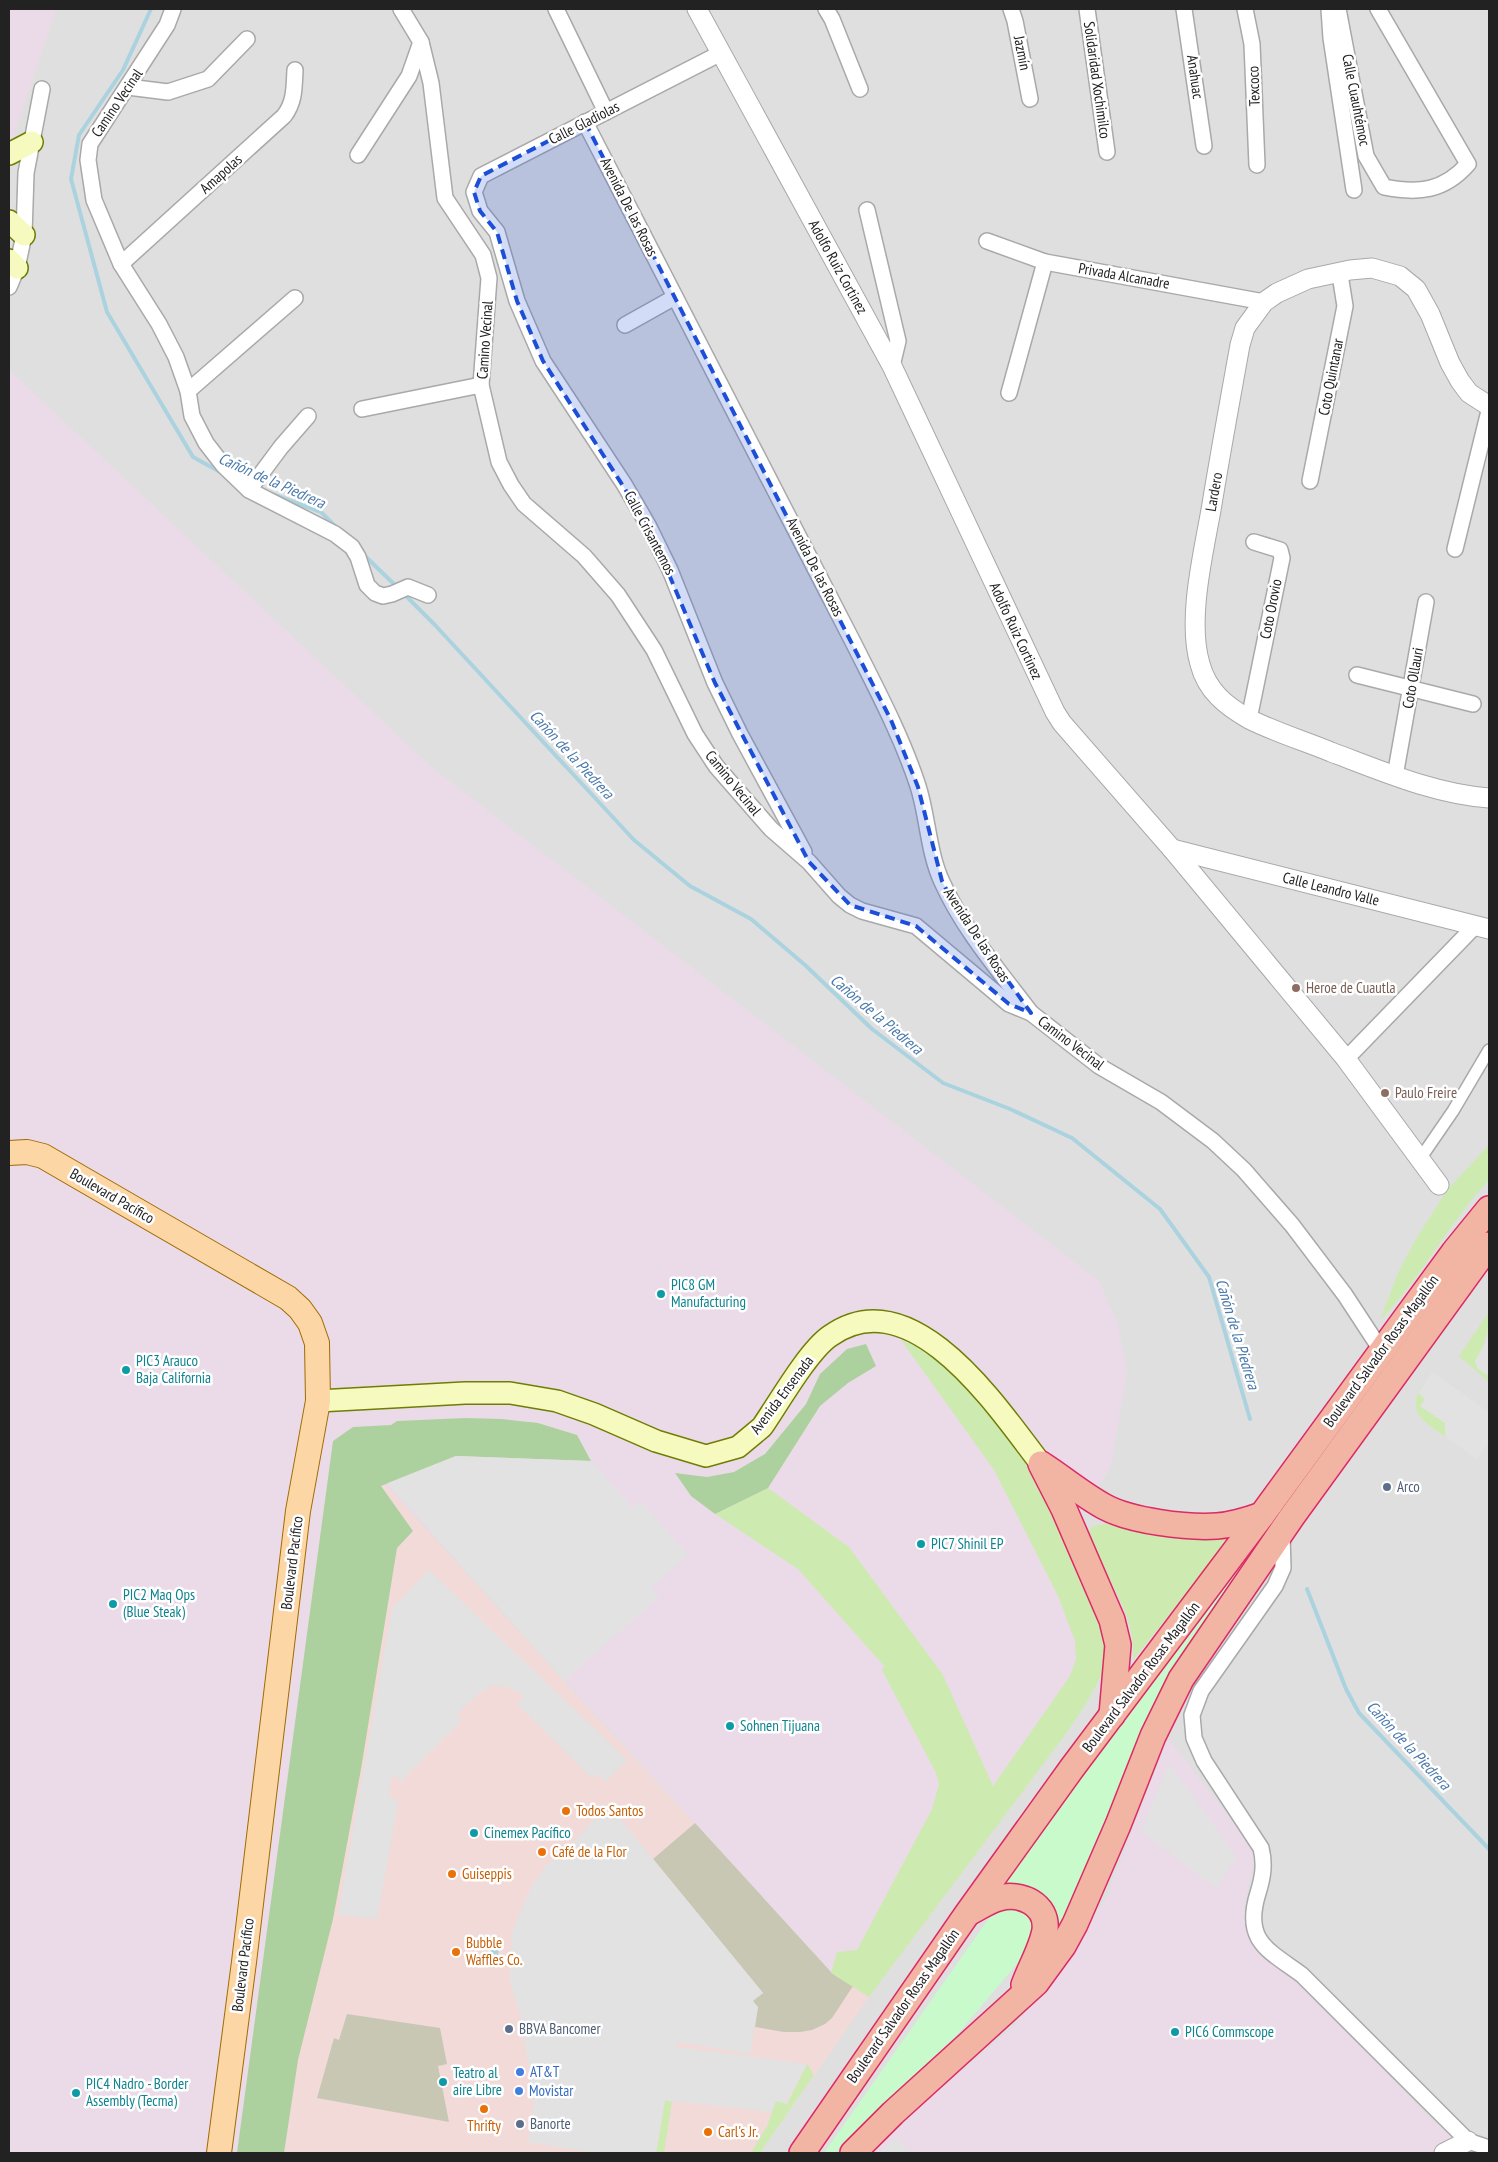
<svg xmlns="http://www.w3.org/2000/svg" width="1498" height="2162" font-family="'PT Sans Narrow',sans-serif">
  <rect width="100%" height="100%" fill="#f2efe9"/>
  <rect fill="#e0dfdf" x="9" y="9" width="1480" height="2144"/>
  <polygon fill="#f2dad9" points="369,1466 564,1681 831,1972 869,1997 760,2153 282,2153"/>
  <g fill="#ebdbe8">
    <polygon points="9,9 56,9 9,149"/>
    <polygon points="9,370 431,767 1099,1281 1118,1325 1127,1372 1111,1466 1062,1544 1087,1702 1068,1731 869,1997 831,1972 370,1466 282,2153 9,2153"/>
    <polygon points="1168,1738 1245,1838 1252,1851 1253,1862 1244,1911 1252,1943 1297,1978 1433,2122 1488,2153 870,2153 909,2114 1015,2026 1070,1952 1106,1899"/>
  </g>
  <g fill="#c7c7b4">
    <polygon points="695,1823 831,1972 853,1986 832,2018 825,2024 812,2030 800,2032 784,2032 755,2027 758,2007 752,2001 763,1993 653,1859"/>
    <polygon points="347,2014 440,2028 447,2064 438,2066 449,2122 317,2098 334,2038 339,2040"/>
  </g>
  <g fill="#cdebb0">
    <path d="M 1489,1145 L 1489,1180 C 1448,1223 1422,1278 1380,1320 L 1398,1273 L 1417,1237 L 1448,1189 Z"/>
    <path d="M 1489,1312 C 1489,1332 1485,1344 1475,1361 L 1478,1369 L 1489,1376 L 1489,1382 L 1459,1356 Z"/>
    <polygon points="901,1340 924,1349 951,1370 1025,1456 1048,1495 1108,1634 1106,1667 1087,1702 1068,1731 869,1997 831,1973 837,1952 857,1950 932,1809 939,1784 936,1773 882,1670 884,1666 798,1569 715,1514 768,1488 849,1547 943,1675 993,1786 1070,1676 1076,1659 1075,1641 1058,1596 994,1470"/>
    <path d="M 1422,1384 L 1419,1393 L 1425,1399 L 1420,1406 L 1445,1423 L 1445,1435 L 1447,1438 C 1424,1421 1406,1415 1422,1384 Z"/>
    <path d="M 1106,1524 L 1228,1537 L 1228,1541 L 1133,1660 C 1137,1612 1102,1576 1088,1532 L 1093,1526 Z"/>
    <polygon points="807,2064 814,2075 760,2153 751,2153 767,2126 776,2101 787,2104"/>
    <polygon points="665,2100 672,2102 664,2153 656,2153"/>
  </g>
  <g fill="#add19e">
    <polygon points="866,1344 876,1366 848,1383 820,1406 768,1488 715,1514 691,1496 675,1473 707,1477 734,1472 765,1454 806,1404 820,1374 847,1349"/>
    <polygon points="465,1418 502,1419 538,1423 577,1435 591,1461 456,1456 381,1486 413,1531 397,1548 361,1769 333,1919 298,2060 284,2153 237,2153 333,1441 353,1427 391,1425 397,1421"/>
  </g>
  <g fill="#c8facc">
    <path d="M 1277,1519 L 1178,1662 L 1153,1706 L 1101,1842 L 1068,1913 L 1042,1955 L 1025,1888 L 1013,1883 L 999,1886 C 1088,1762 1185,1645 1274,1521 Z"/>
    <polygon points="1008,1906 1020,1908 1030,1915 1035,1924 1032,1946 957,2035 855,2131 835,2153 824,2153 994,1911"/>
  </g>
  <g fill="#e2e2e2">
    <polygon points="1489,1332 1489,1376 1478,1369 1475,1361 1486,1343"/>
    <polygon points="1432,1372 1489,1412 1489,1442 1476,1459 1447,1438 1445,1435 1445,1423 1420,1406 1425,1399 1418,1393"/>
    <polygon points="456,1456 591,1461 633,1508 641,1501 688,1555 651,1588 659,1597 564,1681 388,1483"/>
    <polygon points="429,1570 627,1760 605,1782 598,1773 593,1779 517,1704 524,1696 509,1687 491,1686 478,1694 456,1715 462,1720 401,1781 394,1775 390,1782 389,1795 398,1802 377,1919 338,1915 392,1608"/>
    <polygon points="1169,1763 1237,1858 1216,1888 1141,1831"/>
    <polygon points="606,1805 617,1815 763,1993 753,2001 758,2007 750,2054 678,2042 677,2047 807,2064 786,2104 776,2101 771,2112 665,2100 656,2153 598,2153 528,2142 534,2102 521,2016 510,1983 510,1954 513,1928 531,1888 546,1866 580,1835"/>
    <polygon points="896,2137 910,2153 877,2153 882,2149"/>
  </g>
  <polygon fill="#aad3df" points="494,1939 501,1940 495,1968 488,1967"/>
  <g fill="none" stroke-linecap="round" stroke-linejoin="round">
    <g stroke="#aad3df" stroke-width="4">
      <polyline points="151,9 123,70 79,135 71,179 107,312 193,457 222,473"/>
      <polyline points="272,494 321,512 336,527"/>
      <polyline points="364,555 398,588"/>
      <polyline points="403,593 434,624 634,840 690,886 751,919 805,965 872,1029 943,1083 1010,1109 1072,1138 1160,1209 1209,1277 1250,1419"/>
      <polyline points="1307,1589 1346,1689 1359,1713 1489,1849"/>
    </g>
    <g stroke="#a9a9a9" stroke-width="14">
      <polyline id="pedestrian" points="1420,1159 1453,1111 1489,1050"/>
    </g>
    <g stroke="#a9a9a9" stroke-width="18">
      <g id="minor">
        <polyline points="173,9 167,25 90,144 88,160 94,200 121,264 159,324 176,357 188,391 192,416 206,443 223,465 249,490 335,534 352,547 358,557 367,585 375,593 383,596 392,594 408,587 428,595"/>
        <polyline points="401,9 421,42 431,83 445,198 483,255 489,278 481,385 499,462 511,485 524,504 584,556 618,595 654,650 695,734 716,766 771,829 809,862 839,896 850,905 862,911 916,926 1009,1004 1031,1013 1099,1066 1161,1102 1213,1141 1244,1170 1292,1225 1345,1295 1381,1350"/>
        <polyline points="556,9 606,112"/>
        <polyline points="826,9 832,19 860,89"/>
        <polyline points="1011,9 1015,21 1030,99"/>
        <polyline points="1087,9 1107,152"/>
        <polyline points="1184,9 1204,146"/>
        <polyline points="1245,9 1252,44 1257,165"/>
        <polyline points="1329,9 1331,38 1354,190"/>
        <path d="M 1338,9 L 1366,156 L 1384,187 C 1419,194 1444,191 1468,164 L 1378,9"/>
        <polyline points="721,53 481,176 474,192 480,211 497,232 517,301 543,361 624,484 648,525 670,570 715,683 740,734 804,852"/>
        <polyline points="128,87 168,92 208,79 247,39"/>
        <path d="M 585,122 L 854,644 C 877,690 902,737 918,786 C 928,817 928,852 942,882 C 963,929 1000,972 1031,1013"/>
        <polyline points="358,155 409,76 421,42"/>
        <polyline points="867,210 898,341 892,366"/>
        <polyline points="987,241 1045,262 1264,302"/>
        <path d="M 121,264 L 284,116 C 295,102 294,87 295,70"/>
        <polyline points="9,287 17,268 24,235 26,173 42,89"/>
        <polyline points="625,325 675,297"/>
        <polyline points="188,391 295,298"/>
        <polyline points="1009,393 1045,262"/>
        <polyline points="362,409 481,385"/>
        <polyline points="1310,481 1345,306 1341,281 1338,272"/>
        <polyline points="249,490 281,447 308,416"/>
        <polyline points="1455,549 1489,411"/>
        <polyline points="1357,675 1473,704"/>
        <polyline points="1249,719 1282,558 1280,550 1254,542"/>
        <polyline points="1395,776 1426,602"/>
        <polyline points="1346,1059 1475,926"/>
        <path d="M 1282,1534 L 1283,1568 L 1275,1586 L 1201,1691 L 1192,1715 L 1194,1738 L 1204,1761 L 1261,1848 C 1265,1864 1263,1877 1258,1893 C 1243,1941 1268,1950 1302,1975 L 1468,2141 L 1489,2148"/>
      </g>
    </g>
    <g stroke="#a9a9a9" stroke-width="21">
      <g id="tertiary">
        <polyline points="697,9 892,366 1055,712 1062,723 1172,849 1346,1059 1439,1185"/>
        <path d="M 1489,406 L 1469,393 L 1460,381 L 1450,363 L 1430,314 L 1416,289 L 1400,276 L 1372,268 L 1350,270 L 1308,279 L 1277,293 L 1264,302 L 1245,328 L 1240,345 C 1230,400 1220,455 1211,510 C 1203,555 1187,620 1200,664 C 1207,691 1226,706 1249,719 C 1275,732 1304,741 1331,752 C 1382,771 1434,794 1489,798"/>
        <polyline points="1172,849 1489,929"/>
        <polyline points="1444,2153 1468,2141"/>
      </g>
    </g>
    <g stroke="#707d05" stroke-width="24">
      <g id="secondary">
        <polyline points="9,154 32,142"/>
        <polyline points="9,221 24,235"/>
        <polyline points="9,260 17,268"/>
        <path d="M 318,1401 L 465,1393 L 510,1393 L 557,1401 L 594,1414 L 656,1441 L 706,1456 L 738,1447 L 762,1427 C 778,1404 808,1351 830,1336 C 913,1277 999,1410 1041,1464"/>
      </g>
    </g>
    <g stroke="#a06b00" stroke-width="26">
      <polyline id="primary" points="9,1153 27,1152 43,1156 288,1298 300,1309 310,1323 317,1343 318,1401 298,1511 244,1962 219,2153"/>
    </g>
    <g stroke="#dc2a67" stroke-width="28">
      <g id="trunk">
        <polyline points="1041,1464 1064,1509 1112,1620 1118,1645 1112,1715"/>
        <path d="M 1044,1466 C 1064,1479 1083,1495 1105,1507 C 1131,1521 1187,1528 1217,1526 C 1233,1525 1248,1520 1262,1515"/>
        <path d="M 970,1912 C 980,1907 988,1901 999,1898 C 1020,1892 1048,1904 1045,1930 C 1042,1948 1030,1968 1024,1985"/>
        <polyline points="802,2153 967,1914 1072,1768 1262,1515 1454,1252 1489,1209"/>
        <polyline points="853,2153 893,2113 1036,1983 1063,1946 1075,1924 1118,1825 1153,1736 1181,1679 1291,1518 1489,1245"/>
      </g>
    </g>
    <use href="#pedestrian" stroke="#fff" stroke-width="11"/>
    <use href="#minor" stroke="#fff" stroke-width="15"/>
    <use href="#tertiary" stroke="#fff" stroke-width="19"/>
    <use href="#secondary" stroke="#f7fabf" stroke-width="21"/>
    <use href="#primary" stroke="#fcd6a4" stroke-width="24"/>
    <use href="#trunk" stroke="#f2b4a3" stroke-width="25"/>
  </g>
  <path fill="#1d4ed8" fill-opacity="0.2" stroke="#1d4ed8" stroke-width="4" stroke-dasharray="10 6" stroke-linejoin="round" d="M 585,122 L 891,720 L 918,787 L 942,881 L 957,910 L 1031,1013 L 1009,1004 L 916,926 L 850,905 L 809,862 L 715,683 L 648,525 L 543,361 L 517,301 L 497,232 L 480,211 L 474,192 L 481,176 Z"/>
  <g fill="#8d6e63" stroke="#fff" stroke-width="2">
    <circle cx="1296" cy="988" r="5"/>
    <circle cx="1385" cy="1093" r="5"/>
  </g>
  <g fill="#0f9aa8" stroke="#fff" stroke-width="2">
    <circle cx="661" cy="1294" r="5"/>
    <circle cx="126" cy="1370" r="5"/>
    <circle cx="921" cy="1544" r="5"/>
    <circle cx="113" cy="1604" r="5"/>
    <circle cx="730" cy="1726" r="5"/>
    <circle cx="474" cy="1833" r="5"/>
    <circle cx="1175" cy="2032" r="5"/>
    <circle cx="443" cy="2082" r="5"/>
    <circle cx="76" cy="2093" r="5"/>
  </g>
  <g fill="#5c6f8a" stroke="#fff" stroke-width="2">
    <circle cx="1387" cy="1487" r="5"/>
    <circle cx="509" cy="2029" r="5"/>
    <circle cx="520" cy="2124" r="5"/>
  </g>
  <g fill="#e8710a" stroke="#fff" stroke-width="2">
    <circle cx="566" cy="1811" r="5"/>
    <circle cx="542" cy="1852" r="5"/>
    <circle cx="452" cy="1874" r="5"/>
    <circle cx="456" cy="1952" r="5"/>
    <circle cx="484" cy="2109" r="5"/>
    <circle cx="708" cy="2132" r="5"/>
  </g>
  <g fill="#3f7fe0" stroke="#fff" stroke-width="2">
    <circle cx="520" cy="2072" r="5"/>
    <circle cx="519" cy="2091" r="5"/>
  </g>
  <g text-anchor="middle" stroke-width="5" stroke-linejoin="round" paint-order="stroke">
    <g font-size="15" fill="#222" stroke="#fff">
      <text transform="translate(1022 53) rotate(79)" y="5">Jazmín</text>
      <text transform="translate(1195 77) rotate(82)" y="5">Anahuac</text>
      <text transform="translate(1097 80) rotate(82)" y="5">Solidaridad Xochimilco</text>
      <text transform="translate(1254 86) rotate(-92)" y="5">Texcoco</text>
      <text transform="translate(1356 100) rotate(79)" y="5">Calle Cuauhtémoc</text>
      <text transform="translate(117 103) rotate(-56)" y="5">Camino Vecinal</text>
      <text transform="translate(584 123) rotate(-27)" y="5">Calle Gladiolas</text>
      <text transform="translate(221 174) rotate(-42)" y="5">Amapolas</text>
      <text transform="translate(629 207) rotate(63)" y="5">Avenida De las Rosas</text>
      <text transform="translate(838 267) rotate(61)" y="5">Adolfo Ruiz Cortinez</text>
      <text transform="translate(1124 276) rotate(10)" y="5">Privada Alcanadre</text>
      <text transform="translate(485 340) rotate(-86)" y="5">Camino Vecinal</text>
      <text transform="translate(1331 377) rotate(-79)" y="5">Coto Quintanar</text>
      <text transform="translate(1214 492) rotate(-80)" y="5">Lardero</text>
      <text transform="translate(650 533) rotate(62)" y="5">Calle Crisantemos</text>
      <text transform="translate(815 567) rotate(63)" y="5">Avenida De las Rosas</text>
      <text transform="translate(1271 609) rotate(-79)" y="5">Coto Orovio</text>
      <text transform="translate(1016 631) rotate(65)" y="5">Adolfo Ruiz Cortinez</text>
      <text transform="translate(1413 678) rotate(-80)" y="5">Coto Ollauri</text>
      <text transform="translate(733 783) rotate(51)" y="5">Camino Vecinal</text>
      <text transform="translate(1331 889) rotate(14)" y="5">Calle Leandro Valle</text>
      <text transform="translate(977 935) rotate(57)" y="5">Avenida De las Rosas</text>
      <text transform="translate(1071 1043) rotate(37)" y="5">Camino Vecinal</text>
      <text transform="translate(112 1196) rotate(30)" y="5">Boulevard Pacífico</text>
      <text transform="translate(1381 1351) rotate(-54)" y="5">Boulevard Salvador Rosas Magallón</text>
      <text transform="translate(782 1395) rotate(-53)" y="5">Avenida Ensenada</text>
      <text transform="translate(292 1563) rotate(-83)" y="5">Boulevard Pacífico</text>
      <text transform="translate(1141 1677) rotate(-53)" y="5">Boulevard Salvador Rosas Magallón</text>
      <text transform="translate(243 1965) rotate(-83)" y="5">Boulevard Pacífico</text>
      <text transform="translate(903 2006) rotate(-55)" y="5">Boulevard Salvador Rosas Magallón</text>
    </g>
    <g font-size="15" fill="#785e54" stroke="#fff" text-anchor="start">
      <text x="1306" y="993">Heroe de Cuautla</text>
      <text x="1395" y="1098">Paulo Freire</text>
    </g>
    <g font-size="15" fill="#0d838f" stroke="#fff" text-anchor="start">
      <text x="671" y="1290">PIC8 GM<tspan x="671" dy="17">Manufacturing</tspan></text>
      <text x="136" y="1366">PIC3 Arauco<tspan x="136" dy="17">Baja California</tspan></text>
      <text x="931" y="1549">PIC7 Shinil EP</text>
      <text x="123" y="1600">PIC2 Maq Ops<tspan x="123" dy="17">(Blue Steak)</tspan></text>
      <text x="740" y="1731">Sohnen Tijuana</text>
      <text x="484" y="1838">Cinemex Pacífico</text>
      <text x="1185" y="2037">PIC6 Commscope</text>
      <text x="453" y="2078">Teatro al<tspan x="453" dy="17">aire Libre</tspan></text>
      <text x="86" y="2089">PIC4 Nadro - Border<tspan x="86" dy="17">Assembly (Tecma)</tspan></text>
    </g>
    <g font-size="15" fill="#4e5e75" stroke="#fff" text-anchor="start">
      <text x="1397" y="1492">Arco</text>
      <text x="519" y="2034">BBVA Bancomer</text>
      <text x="530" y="2129">Banorte</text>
    </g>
    <g font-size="15" fill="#c56008" stroke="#fff" text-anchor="start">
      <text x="576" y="1816">Todos Santos</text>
      <text x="552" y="1857">Café de la Flor</text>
      <text x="462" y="1879">Guiseppis</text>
      <text x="466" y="1948">Bubble<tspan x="466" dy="17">Waffles Co.</tspan></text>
      <text x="484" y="2131" text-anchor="middle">Thrifty</text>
      <text x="718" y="2137">Carl's Jr.</text>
    </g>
    <g font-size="15" fill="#366cbe" stroke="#fff" text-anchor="start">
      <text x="530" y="2077">AT&amp;T</text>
      <text x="529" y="2096">Movistar</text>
    </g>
    <g font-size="16" font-style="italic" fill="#4a7aab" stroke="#fff">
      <text transform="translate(272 480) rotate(24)" y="6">Cañón de la Piedrera</text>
      <text transform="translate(572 754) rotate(47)" y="6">Cañón de la Piedrera</text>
      <text transform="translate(877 1014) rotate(40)" y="6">Cañón de la Piedrera</text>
      <text transform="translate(1238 1334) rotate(73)" y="6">Cañón de la Piedrera</text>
      <text transform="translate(1409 1745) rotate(47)" y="6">Cañón de la Piedrera</text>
    </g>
  </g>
  <rect width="1498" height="2162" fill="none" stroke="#222222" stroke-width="20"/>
</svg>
